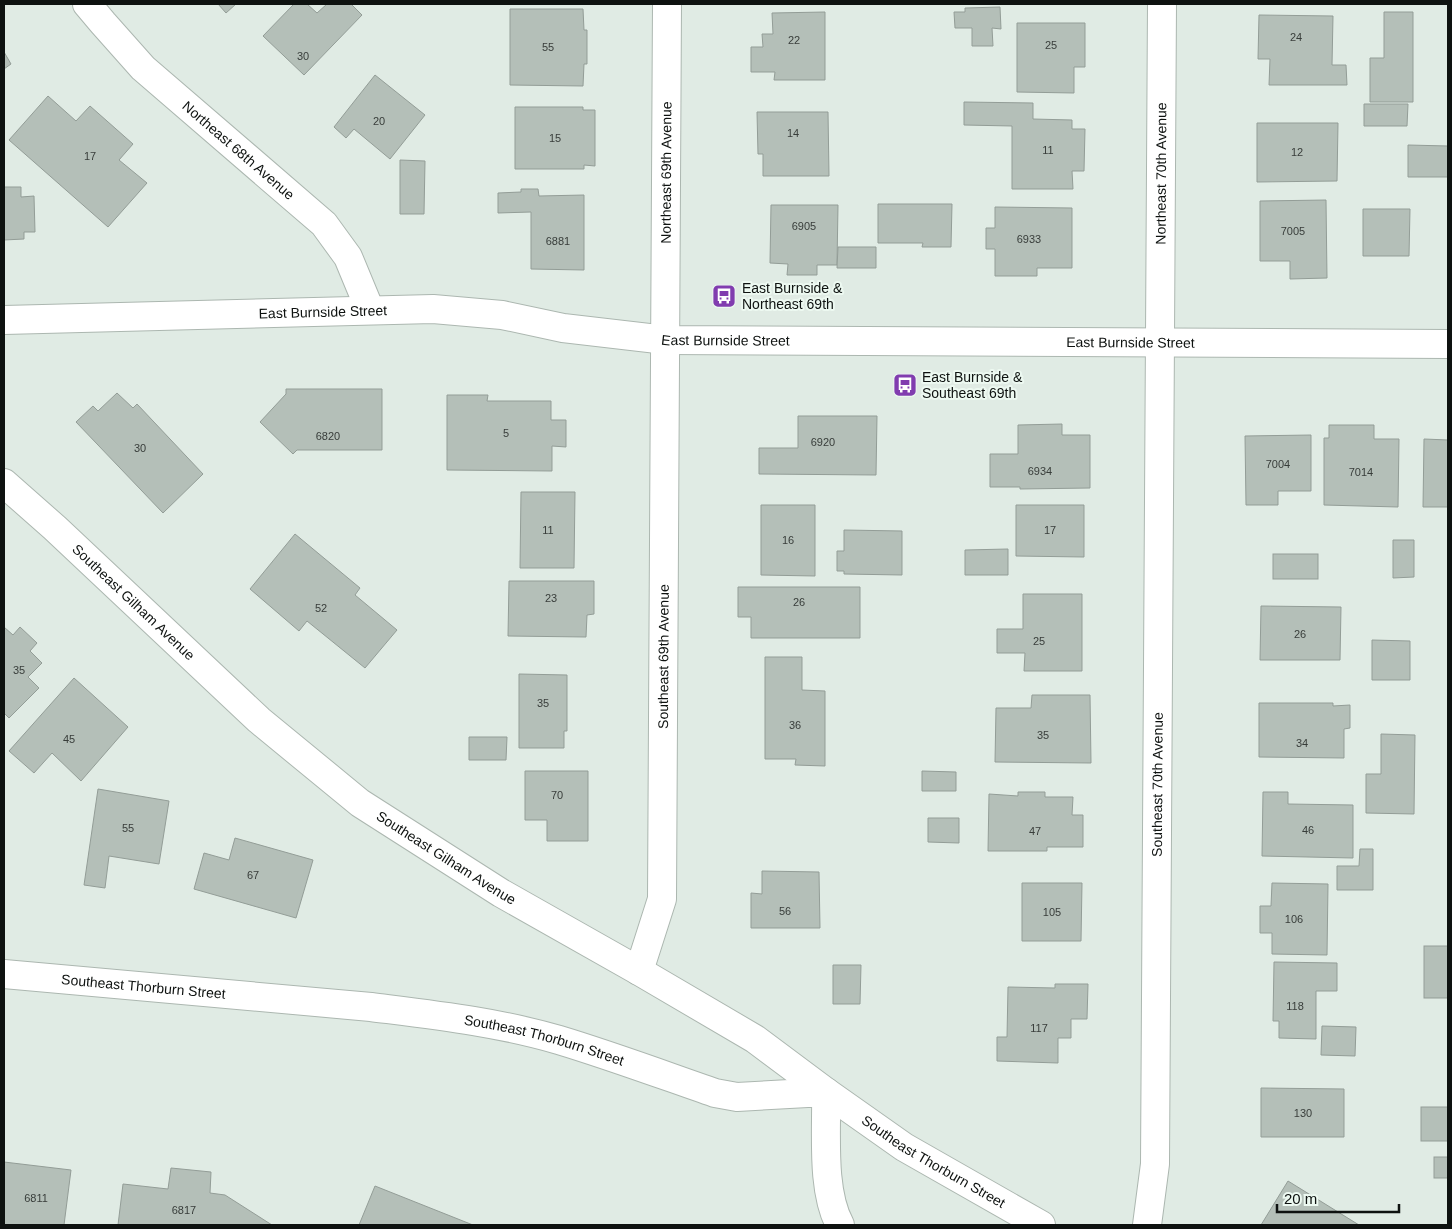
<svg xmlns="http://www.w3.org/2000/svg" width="1452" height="1229" font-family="Arial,sans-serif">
  <rect width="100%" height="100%" fill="#e0ebe4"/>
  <g fill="#b4bfb8" stroke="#939d97">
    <polygon points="218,4 236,4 226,13"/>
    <polygon points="294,4 307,4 317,13 327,4 351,4 362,15 304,75 263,36"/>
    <polygon points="1000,7 1001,29 992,28 993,46 972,46 972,28 955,28 954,12 965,12 965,8"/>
    <polygon points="510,9 583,9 584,30 587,30 587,64 584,64 583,86 510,85"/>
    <polygon points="825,12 825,80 774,80 775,72 751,72 751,47 763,47 762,34 773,34 772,13"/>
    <polygon points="1384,12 1413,12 1413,102 1370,102 1370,58 1384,58"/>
    <polygon points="1259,15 1333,16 1332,65 1346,65 1347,85 1269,85 1270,59 1258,59"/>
    <polygon points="1017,23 1085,23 1085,67 1074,67 1074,93 1017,92"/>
    <polygon points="4,52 11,64 4,69"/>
    <polygon points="375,75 425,115 390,159 354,129 346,138 334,127"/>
    <polygon points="48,96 76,121 90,106 133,144 119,160 147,183 108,227 9,140"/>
    <polygon points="964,102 1033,103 1033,119 1072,120 1072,129 1085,129 1084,171 1072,171 1073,189 1012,189 1012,126 964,125"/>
    <polygon points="1364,104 1408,104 1407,126 1364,126"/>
    <polygon points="515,107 583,107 583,110 595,110 595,166 584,165 584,169 515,169"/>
    <polygon points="757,112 828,112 829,176 763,176 763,154 758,154"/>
    <polygon points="1257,123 1338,123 1337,181 1257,182"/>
    <polygon points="1408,145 1448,146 1448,177 1408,177"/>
    <polygon points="400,160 425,161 424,214 400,214"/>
    <polygon points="4,187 21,187 21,197 34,196 35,232 24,232 24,239 4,240"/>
    <polygon points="521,189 538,189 539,196 584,195 584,270 531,269 531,212 498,213 498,193 521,192"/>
    <polygon points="1326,200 1327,278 1290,279 1290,261 1260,261 1260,201"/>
    <polygon points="878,204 952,204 951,247 922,247 923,243 878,243"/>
    <polygon points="771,205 838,205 837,265 817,265 817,275 787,275 788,264 770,263"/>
    <polygon points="995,207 1072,208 1072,268 1037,268 1037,276 995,276 995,249 986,249 986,228 995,228"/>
    <polygon points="1363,209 1410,209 1409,256 1363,256"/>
    <polygon points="838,247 876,247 876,268 837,268"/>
    <polygon points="286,389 382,389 382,450 297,450 293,454 260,422 286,394"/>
    <polygon points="117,393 133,408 137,404 203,474 163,513 76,422 93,406 98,411"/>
    <polygon points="447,395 488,395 487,401 551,401 551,420 566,420 566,447 552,446 552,471 447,470"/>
    <polygon points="798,416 877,416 876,475 759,474 759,448 798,448"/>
    <polygon points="1062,424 1062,435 1090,435 1090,488 1020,489 1020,487 990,487 990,454 1018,454 1018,425"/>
    <polygon points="1329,425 1374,425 1374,439 1399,439 1398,507 1324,505 1324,438 1329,438"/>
    <polygon points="1311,435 1311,491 1278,491 1278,505 1246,505 1245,436"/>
    <polygon points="1424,439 1448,440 1448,507 1423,507"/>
    <polygon points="521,492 575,492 574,568 520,568"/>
    <polygon points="761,505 815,505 815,576 761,575"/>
    <polygon points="1016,505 1084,505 1084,557 1016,556"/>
    <polygon points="844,530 902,531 902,575 844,574 844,571 837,571 837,551 844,551"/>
    <polygon points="295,534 360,588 355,595 397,630 365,668 307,621 299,631 250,589"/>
    <polygon points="1393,540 1414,540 1414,577 1393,578"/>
    <polygon points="1008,549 1008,575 965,575 965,550"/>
    <rect x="1273" y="554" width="45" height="25"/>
    <polygon points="509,581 594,581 594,614 587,615 586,637 508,636"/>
    <polygon points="738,587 860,587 860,638 751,638 751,617 738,617"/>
    <polygon points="1023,594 1082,594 1082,671 1024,671 1025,653 997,653 997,629 1023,629"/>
    <polygon points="1261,606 1341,607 1340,660 1260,660"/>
    <polygon points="4,627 13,635 20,627 37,643 30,651 42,663 28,677 39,688 9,718 4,713"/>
    <polygon points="1372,640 1410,641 1410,680 1372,680"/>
    <polygon points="765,657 802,657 802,690 825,691 825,766 795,765 796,759 765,759"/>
    <polygon points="519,674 567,675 567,731 564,731 564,748 519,748"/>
    <polygon points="74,678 128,727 81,781 52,753 34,773 9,751"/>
    <polygon points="1032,695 1090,695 1091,763 995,762 996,708 1031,708"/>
    <polygon points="1259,703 1333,703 1333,706 1350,705 1350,728 1344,729 1344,758 1259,757"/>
    <polygon points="1381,734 1415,735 1414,814 1366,813 1366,774 1381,774"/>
    <polygon points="469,737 507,737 506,760 469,760"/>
    <polygon points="525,771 588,771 588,841 547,841 547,820 525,820"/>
    <polygon points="922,771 956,772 956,791 922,791"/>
    <polygon points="98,789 169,801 159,864 109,856 105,888 84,885"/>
    <polygon points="1018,792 1045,792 1045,797 1073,797 1072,815 1083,815 1083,847 1047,847 1047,851 988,851 989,794 1018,796"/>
    <polygon points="1263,792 1288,792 1288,804 1353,805 1353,858 1262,856"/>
    <polygon points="928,818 959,818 959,843 928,842"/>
    <polygon points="235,838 313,860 296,918 194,889 204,853 229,860"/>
    <polygon points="1360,849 1373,849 1373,890 1337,890 1337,866 1359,866"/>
    <polygon points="762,871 819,872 820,928 751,928 751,893 762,894"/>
    <polygon points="1022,883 1082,883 1081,941 1022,941"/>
    <polygon points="1272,883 1328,884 1327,955 1272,954 1272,933 1260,933 1260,906 1271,906"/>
    <rect x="1424" y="946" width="24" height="52"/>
    <polygon points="1274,962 1337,963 1337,991 1316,991 1316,1039 1279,1038 1279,1021 1273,1021"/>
    <polygon points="833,965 861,965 860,1004 833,1004"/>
    <polygon points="1055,984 1088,984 1087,1019 1071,1019 1071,1038 1058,1038 1058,1063 997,1061 997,1037 1007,1037 1008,987 1055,988"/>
    <polygon points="1322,1026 1356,1027 1355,1056 1321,1055"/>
    <polygon points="1261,1088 1344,1089 1344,1137 1261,1137"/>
    <rect x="1421" y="1107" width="27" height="34"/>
    <rect x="1434" y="1157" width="14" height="21"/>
    <polygon points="4,1162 71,1170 64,1225 4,1225"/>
    <polygon points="171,1168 211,1172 210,1193 225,1195 272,1225 118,1225 123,1184 168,1189"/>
    <polygon points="1288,1181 1359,1225 1261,1225"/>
    <polygon points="375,1186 473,1225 359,1225"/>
  </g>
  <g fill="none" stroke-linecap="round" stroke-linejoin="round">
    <g stroke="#acb7b0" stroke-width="30">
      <g id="minor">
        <path id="s1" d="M 87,4 L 103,23 L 143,68 L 324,224 L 348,257 L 370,310"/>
        <path id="s2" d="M 4,320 L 433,309 L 502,315 L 563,328 L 666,340 L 1448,344"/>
        <path id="s3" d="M 639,971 L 662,899 L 667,4"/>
        <path id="s4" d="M 4,974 L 371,1007 C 434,1015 498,1022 559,1040 C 612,1056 663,1075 715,1093 L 737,1097 L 826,1092 C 827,1132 821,1190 840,1225"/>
        <path id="s5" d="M 1147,1225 L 1155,1164 L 1162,4"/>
      </g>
    </g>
    <g stroke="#acb7b0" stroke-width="30">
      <g id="major">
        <path id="s6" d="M 4,483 L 55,528 L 259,720 L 360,803 L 501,893 L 639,971 L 755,1039 L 826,1092 L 904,1147 L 1041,1225"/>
      </g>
    </g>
    <use href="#minor" stroke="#fff" stroke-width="28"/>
    <use href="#major" stroke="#fff" stroke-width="28"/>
  </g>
  <defs>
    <g id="bus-square" transform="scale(1.25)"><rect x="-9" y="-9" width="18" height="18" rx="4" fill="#813caf" stroke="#edf9f1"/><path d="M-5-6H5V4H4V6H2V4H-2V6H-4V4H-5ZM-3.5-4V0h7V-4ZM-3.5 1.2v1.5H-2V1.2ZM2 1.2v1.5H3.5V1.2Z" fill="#fff"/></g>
  </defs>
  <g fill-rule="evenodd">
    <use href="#bus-square" x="724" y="296"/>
    <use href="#bus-square" x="905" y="385"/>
  </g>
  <g text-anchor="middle" stroke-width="4" stroke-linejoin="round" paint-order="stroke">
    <g font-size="11" fill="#383d3a">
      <text x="1296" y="41">24</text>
      <text x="794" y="44">22</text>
      <text x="1051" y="49">25</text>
      <text x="548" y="51">55</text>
      <text x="303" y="60">30</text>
      <text x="379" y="125">20</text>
      <text x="793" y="137">14</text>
      <text x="555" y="142">15</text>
      <text x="1048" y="154">11</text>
      <text x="1297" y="156">12</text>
      <text x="90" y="160">17</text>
      <text x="804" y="230">6905</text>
      <text x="1293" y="235">7005</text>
      <text x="1029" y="243">6933</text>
      <text x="558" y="245">6881</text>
      <text x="506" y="437">5</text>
      <text x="328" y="440">6820</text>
      <text x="823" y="446">6920</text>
      <text x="140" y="452">30</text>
      <text x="1278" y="468">7004</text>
      <text x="1040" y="475">6934</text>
      <text x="1361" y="476">7014</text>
      <text x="548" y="534">11</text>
      <text x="1050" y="534">17</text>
      <text x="788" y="544">16</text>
      <text x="551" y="602">23</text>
      <text x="799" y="606">26</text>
      <text x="321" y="612">52</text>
      <text x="1300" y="638">26</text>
      <text x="1039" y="645">25</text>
      <text x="19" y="674">35</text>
      <text x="543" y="707">35</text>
      <text x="795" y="729">36</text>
      <text x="1043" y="739">35</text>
      <text x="69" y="743">45</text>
      <text x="1302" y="747">34</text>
      <text x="557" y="799">70</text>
      <text x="128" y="832">55</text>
      <text x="1308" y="834">46</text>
      <text x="1035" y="835">47</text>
      <text x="253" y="879">67</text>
      <text x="785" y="915">56</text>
      <text x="1052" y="916">105</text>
      <text x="1294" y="923">106</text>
      <text x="1295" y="1010">118</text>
      <text x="1039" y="1032">117</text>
      <text x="1303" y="1117">130</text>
      <text x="36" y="1202">6811</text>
      <text x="184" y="1214">6817</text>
    </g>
    <g font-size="14" fill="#0e1210" stroke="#edf9f1">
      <text dy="5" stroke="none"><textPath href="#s1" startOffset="211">Northeast 68th Avenue</textPath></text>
      <text dy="5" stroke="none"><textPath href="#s3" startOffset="802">Northeast 69th Avenue</textPath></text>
      <text dy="5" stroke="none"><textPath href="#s5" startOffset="1052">Northeast 70th Avenue</textPath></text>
      <text dy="5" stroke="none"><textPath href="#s2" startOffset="319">East Burnside Street</textPath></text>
      <text dy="5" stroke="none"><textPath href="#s2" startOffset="724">East Burnside Street</textPath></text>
      <text dy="5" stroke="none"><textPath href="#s2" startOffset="1129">East Burnside Street</textPath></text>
      <text dy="5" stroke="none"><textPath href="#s6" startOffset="176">Southeast Gilham Avenue</textPath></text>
      <text dy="5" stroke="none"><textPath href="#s3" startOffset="318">Southeast 69th Avenue</textPath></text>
      <text dy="5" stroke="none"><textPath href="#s5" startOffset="441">Southeast 70th Avenue</textPath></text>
      <text dy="5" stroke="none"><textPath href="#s6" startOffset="581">Southeast Gilham Avenue</textPath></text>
      <text dy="5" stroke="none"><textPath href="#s4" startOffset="140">Southeast Thorburn Street</textPath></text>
      <text dy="5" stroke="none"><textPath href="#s4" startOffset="545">Southeast Thorburn Street</textPath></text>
      <text dy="5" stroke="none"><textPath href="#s6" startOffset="1156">Southeast Thorburn Street</textPath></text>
    </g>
    <g font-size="14" fill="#0e1210" stroke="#edf9f1" text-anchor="start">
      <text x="742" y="293">East Burnside &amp;<tspan x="742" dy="16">Northeast 69th</tspan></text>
      <text x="922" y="382">East Burnside &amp;<tspan x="922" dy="16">Southeast 69th</tspan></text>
    </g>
  </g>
  <rect width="1452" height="1229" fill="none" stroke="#0e1210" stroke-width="10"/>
  <path d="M1277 1204v8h122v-8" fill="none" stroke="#0e1210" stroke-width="2.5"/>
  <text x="1284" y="1204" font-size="15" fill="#0e1210" stroke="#edf9f1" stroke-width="4" paint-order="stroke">20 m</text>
</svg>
